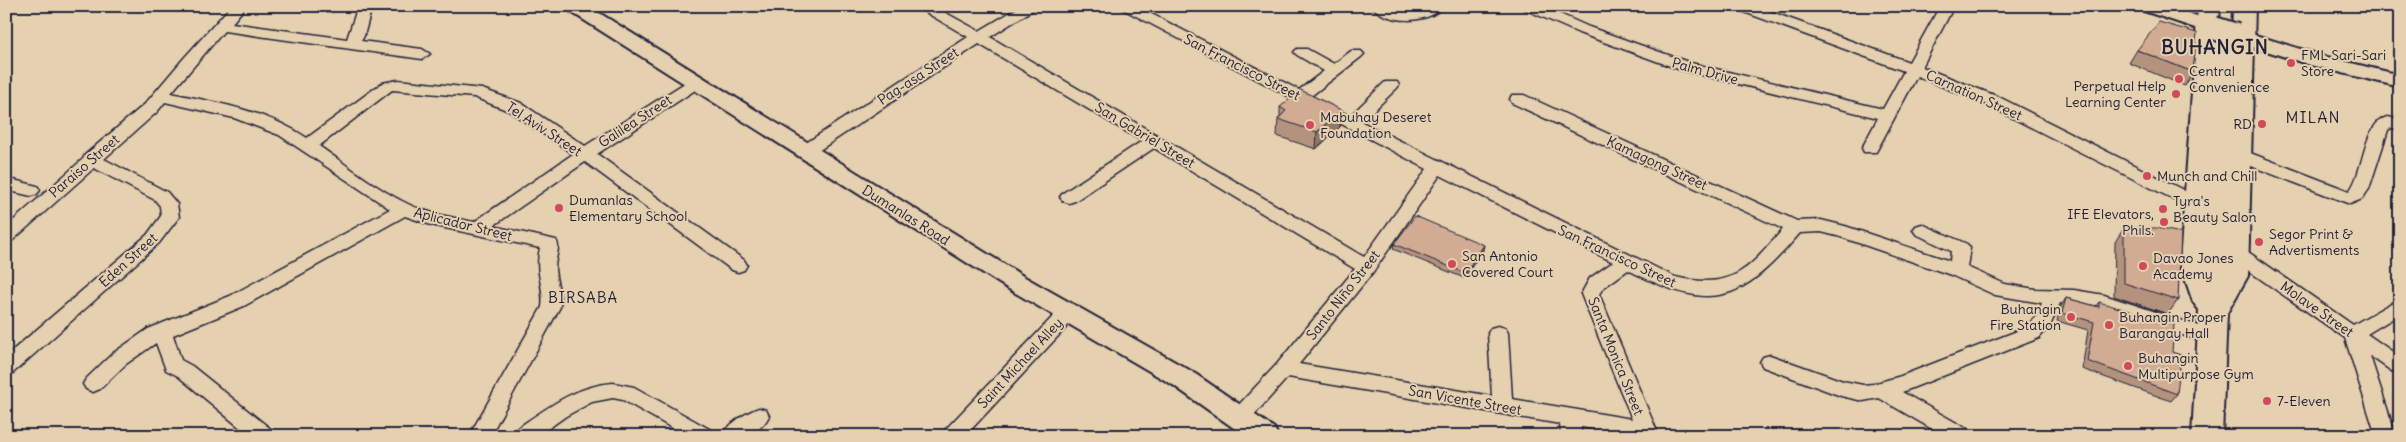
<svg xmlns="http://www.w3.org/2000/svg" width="2406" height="442" font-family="Delius,sans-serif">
  <rect width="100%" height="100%" fill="#e5d0af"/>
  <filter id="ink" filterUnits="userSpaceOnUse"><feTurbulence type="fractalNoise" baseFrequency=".02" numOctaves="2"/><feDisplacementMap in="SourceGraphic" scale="10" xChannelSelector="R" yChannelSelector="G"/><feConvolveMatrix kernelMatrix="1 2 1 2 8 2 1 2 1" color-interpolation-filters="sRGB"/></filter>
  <g filter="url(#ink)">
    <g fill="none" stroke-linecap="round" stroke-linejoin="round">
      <g stroke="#22223b" stroke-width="3">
        <g id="minor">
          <path d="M 231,6 L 246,6 L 232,23 L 347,39 L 358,6 L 372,6 L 364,36 L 361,41 L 422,49 L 430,54 L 422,59 L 224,31 L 171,93 C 218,103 267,111 307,138 L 382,83 L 398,80 L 482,89 L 521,103 L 585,146 L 691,79 L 703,79 L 705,82 L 703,85 L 597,154 L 744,260 L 747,265 L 744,270 L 738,272 L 732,270 L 585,162 L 493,226 L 556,240 C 561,247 555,258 555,267 C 555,281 562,293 560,307 L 490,436 L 469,436 L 542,307 C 545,285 534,274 540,248 L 431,225 L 405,216 L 244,306 L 173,335 L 181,360 L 192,366 L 272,430 L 275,436 L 250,436 L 178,376 L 166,370 L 156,343 L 126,364 L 100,389 L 93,392 L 86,389 L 83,384 L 86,379 L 112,354 L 148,329 L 230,296 L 390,209 L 279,135 L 234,118 L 165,102 L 157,112 L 104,159 L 167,192 L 177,204 L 179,217 L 159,243 L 13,373 L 6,375 L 6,356 L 147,235 L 161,216 L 160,206 L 155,200 L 94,168 L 12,241 L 6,243 L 6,227 L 83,159 L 85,155 L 145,104 L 184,58 ZM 392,90 L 474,97 L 509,111 L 573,154 L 474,222 C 452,217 430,214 410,205 C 378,190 348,166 319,146 Z"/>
          <path d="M 915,6 L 933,6 L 979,31 L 1021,6 L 1039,6 L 990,37 L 1364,257 L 1427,169 L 1117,6 L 1136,6 L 1299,90 L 1324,71 L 1297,55 L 1294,52 L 1297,49 L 1307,49 L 1334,64 L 1351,51 L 1361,51 L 1364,54 L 1361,57 L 1311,96 L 1350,116 L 1385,82 L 1397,82 L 1399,85 L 1397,88 L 1362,122 L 1675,277 C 1733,290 1748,270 1783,229 L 1512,103 L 1510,99 L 1512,95 L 1524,95 L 1797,221 L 1821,220 L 1845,226 L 1950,261 L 1951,251 L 1916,234 L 1913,230 L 1916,226 L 1922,224 L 1967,244 L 1970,248 L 1967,267 L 2005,284 L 2035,289 L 2074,290 L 2104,295 L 2217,332 L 2220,337 L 2217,342 L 2210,344 L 2103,309 L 2060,303 L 2050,326 L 2039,338 L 1902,392 L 1969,430 L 1972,436 L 1944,436 L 1879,398 L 1863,401 L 1841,396 L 1763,367 L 1760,362 L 1763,357 L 1770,355 L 1843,381 L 1863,385 L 1873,384 L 1901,376 L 2025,328 L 2037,316 L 2042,303 L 1995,295 L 1951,275 L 1841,237 L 1821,232 L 1800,233 C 1739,304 1713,313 1628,270 L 1603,288 L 1599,294 L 1659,436 L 1631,436 L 1581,427 L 1581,436 L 1561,436 L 1560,424 L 1288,377 L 1247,423 L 1240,425 L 1233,423 L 1230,417 L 1233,411 L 1277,364 L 1355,269 L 1154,148 L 1075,201 L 1069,203 L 1063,201 L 1060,197 L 1063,193 L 1142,141 L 979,44 L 812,155 L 800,155 L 798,151 L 800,147 L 968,37 ZM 1440,175 L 1613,262 L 1590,278 L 1581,294 L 1632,419 L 1512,399 L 1508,333 L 1505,328 L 1498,326 L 1491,328 L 1488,333 L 1492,396 L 1299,364 L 1373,272 Z"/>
          <path d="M 1372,6 L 1391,6 L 1408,12 L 1425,6 L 1443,6 C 1429,25 1386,24 1372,6 Z"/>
          <polygon points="1522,6 1542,6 1589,27 1691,63 1883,109 1904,71 1736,9 1734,6 1755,6 1909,62 1940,6 1954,6 1922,67 1999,97 2203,200 2206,204 2203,208 2197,210 2191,208 1987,105 1917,76 1876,152 1864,152 1862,148 1878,118 1681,70 1579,33 1524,9"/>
          <path d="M 2387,117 L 2400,119 L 2400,129 L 2391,128 L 2388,130 L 2369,189 L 2362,199 L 2350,204 L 2233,159 L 2231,155 L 2233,151 L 2245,151 L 2349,191 C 2364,174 2363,123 2387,117 Z"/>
          <polygon points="6,178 37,186 40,190 37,194 31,196 6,190"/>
          <polygon points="2235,246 2241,247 2353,325 2400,298 2400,314 2367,334 2400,357 2400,374 2393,372 2370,356 2396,436 2376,436 2345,338 2229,257 2226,252 2229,247"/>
          <polygon points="1068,306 1075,308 1077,313 1075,318 965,436 942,436 945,430 1061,308"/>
          <path d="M 613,383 L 634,387 L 711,430 L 714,436 L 686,436 L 623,400 L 613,398 L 592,402 L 566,416 L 538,436 L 512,436 L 515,430 C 546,409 574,386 613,383 Z"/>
          <path d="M 759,408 L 766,410 L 769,416 C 758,437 742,436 722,436 C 728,424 747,412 759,408 Z"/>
        </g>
      </g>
      <g stroke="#22223b" stroke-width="4">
        <g id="major">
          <polygon points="566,6 588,6 1023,276 1191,371 1274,428 1278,436 1245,436 1173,385 1007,288 568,10"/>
          <polygon points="2139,6 2167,6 2221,24 2224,28 2221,32 2207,32 2141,10"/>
          <polygon points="2236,29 2323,56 2400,75 2400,87 2310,65 2229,39 2226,35 2229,31"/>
        </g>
      </g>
      <g stroke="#22223b" stroke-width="4">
        <polygon id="highway" points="2198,6 2220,6 2218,39 2232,39 2233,6 2255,6 2248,276 2227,313 2222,436 2192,436 2199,310 2193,302 2180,264"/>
      </g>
      <use href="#minor" fill="#e5d0af" fill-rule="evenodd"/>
      <use href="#major" fill="#e5d0af" fill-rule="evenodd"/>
      <use href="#highway" fill="#e5d0af" fill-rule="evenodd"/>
      <g stroke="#22223b" stroke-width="26" stroke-linecap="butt">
        <polyline id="major-bridge" points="2214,28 2236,35"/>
      </g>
      <use href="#major-bridge" stroke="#e5d0af" stroke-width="22"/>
    </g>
    <g fill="#b4937e" stroke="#22223b">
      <polygon points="2137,50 2193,72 2185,86 2129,63"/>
      <polygon points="1280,107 1341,110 1340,127 1316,149 1277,136 1278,119 1280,118"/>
      <polygon points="2124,228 2178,300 2168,314 2114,296 2115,242"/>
      <polygon points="1394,244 1483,250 1464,278 1393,249"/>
      <polygon points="2066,298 2096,306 2099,302 2172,352 2177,394 2171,401 2082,369 2088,330 2057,321 2061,306"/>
    </g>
    <g fill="#927866" stroke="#22223b">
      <polygon points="1341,110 1340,127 1316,149 1317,132"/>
      <polygon points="1484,245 1483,250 1464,278 1465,273"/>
    </g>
    <g fill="#d1ab92" stroke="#22223b">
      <polygon points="2159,22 2197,33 2193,72 2137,50"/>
      <polygon points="1301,90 1341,110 1317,132 1278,119 1286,111 1280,107"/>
      <polygon points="1415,216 1484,245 1465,273 1394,244"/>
      <polygon points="2124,228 2157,228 2181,233 2178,300 2124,283"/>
      <polygon points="2066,298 2099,307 2099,302 2174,324 2172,352 2181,355 2177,394 2087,361 2094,322 2062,313"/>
    </g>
  </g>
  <g fill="#d1495b" stroke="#e5d0af" stroke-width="2">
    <circle cx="2291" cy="63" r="5"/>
    <circle cx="2179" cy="79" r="5"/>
    <circle cx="2176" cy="94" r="5"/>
    <circle cx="2262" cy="124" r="5"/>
    <circle cx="1310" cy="125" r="5"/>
    <circle cx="2147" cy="176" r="5"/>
    <circle cx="559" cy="208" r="5"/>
    <circle cx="2163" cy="209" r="5"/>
    <circle cx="2164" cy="222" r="5"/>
    <circle cx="2259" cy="242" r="5"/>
    <circle cx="1452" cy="264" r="5"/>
    <circle cx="2143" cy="266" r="5"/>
    <circle cx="2071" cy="317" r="5"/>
    <circle cx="2109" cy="325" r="5"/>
    <circle cx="2128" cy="366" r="5"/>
    <circle cx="2267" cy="401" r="5"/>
  </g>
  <g text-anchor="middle" stroke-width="4" stroke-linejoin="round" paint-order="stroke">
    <g font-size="14" fill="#22223b" stroke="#e5d0af" text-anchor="start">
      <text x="2301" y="60">FML Sari-Sari<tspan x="2301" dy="16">Store</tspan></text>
      <text x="2189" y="76">Central<tspan x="2189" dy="16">Convenience</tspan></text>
      <text x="2166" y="91" text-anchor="end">Perpetual Help<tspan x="2166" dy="16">Learning Center</tspan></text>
      <text x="1320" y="122">Mabuhay Deseret<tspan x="1320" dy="16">Foundation</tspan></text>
      <text x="2252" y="129" text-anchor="end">RD</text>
      <text x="2157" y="181">Munch and Chill</text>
      <text x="569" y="205">Dumanlas<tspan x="569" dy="16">Elementary School</tspan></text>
      <text x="2173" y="206">Tyra's<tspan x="2173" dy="16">Beauty Salon</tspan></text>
      <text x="2154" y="219" text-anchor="end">IFE Elevators,<tspan x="2154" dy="16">Phils.</tspan></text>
      <text x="2269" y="239">Segor Print &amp;<tspan x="2269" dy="16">Advertisments</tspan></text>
      <text x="1462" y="261">San Antonio<tspan x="1462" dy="16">Covered Court</tspan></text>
      <text x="2153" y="263">Davao Jones<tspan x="2153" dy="16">Academy</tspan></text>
      <text x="2061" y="314" text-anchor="end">Buhangin<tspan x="2061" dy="16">Fire Station</tspan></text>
      <text x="2119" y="322">Buhangin Proper<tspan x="2119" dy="16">Barangay Hall</tspan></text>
      <text x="2138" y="363">Buhangin<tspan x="2138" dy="16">Multipurpose Gym</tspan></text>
      <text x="2277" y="406">7-Eleven</text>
    </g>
    <g font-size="14" fill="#22223b" stroke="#e5d0af">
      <text transform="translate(1242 67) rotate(27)" y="5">San Francisco Street</text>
      <text transform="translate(1705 71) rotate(15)" y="5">Palm Drive</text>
      <text transform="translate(918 76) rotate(-33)" y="5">Pag-asa Street</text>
      <text transform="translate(1974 95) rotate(24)" y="5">Carnation Street</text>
      <text transform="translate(635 121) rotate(-33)" y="5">Galilea Street</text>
      <text transform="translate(544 129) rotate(33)" y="5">Tel Aviv Street</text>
      <text transform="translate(1145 135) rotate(31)" y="5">San Gabriel Street</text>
      <text transform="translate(1657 163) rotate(25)" y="5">Kamagong Street</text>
      <text transform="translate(84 166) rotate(-41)" y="5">Paraiso Street</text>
      <text transform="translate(906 215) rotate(32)" y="5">Dumanlas Road</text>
      <text transform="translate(463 224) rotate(14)" y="5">Aplicador Street</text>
      <text transform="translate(1617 256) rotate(25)" y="5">San Francisco Street</text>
      <text transform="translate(128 260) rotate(-42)" y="5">Eden Street</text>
      <text transform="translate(1343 295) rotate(-52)" y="5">Santo Niño Street</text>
      <text transform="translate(2317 309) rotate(35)" y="5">Molave Street</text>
      <text transform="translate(1616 356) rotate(68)" y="5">Santa Monica Street</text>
      <text transform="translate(1020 363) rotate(-47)" y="5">Saint Michael Alley</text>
      <text transform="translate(1465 400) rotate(10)" y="5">San Vicente Street</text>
    </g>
    <g font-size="15" letter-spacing="1" fill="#22223b" stroke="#e5d0af">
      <text x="583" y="303">BIRSABA</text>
    </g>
    <g font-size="16" letter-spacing="1" fill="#22223b" stroke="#e5d0af">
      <text x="2313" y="123">MILAN</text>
    </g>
    <g font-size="19" font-weight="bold" letter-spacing="1" fill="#22223b" stroke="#e5d0af">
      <text x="2215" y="54">BUHANGIN</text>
    </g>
  </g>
  <rect width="2406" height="442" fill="none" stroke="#e5d0af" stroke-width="25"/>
  <rect x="12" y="12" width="2381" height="417" fill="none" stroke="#22223b" stroke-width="2" filter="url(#ink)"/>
</svg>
